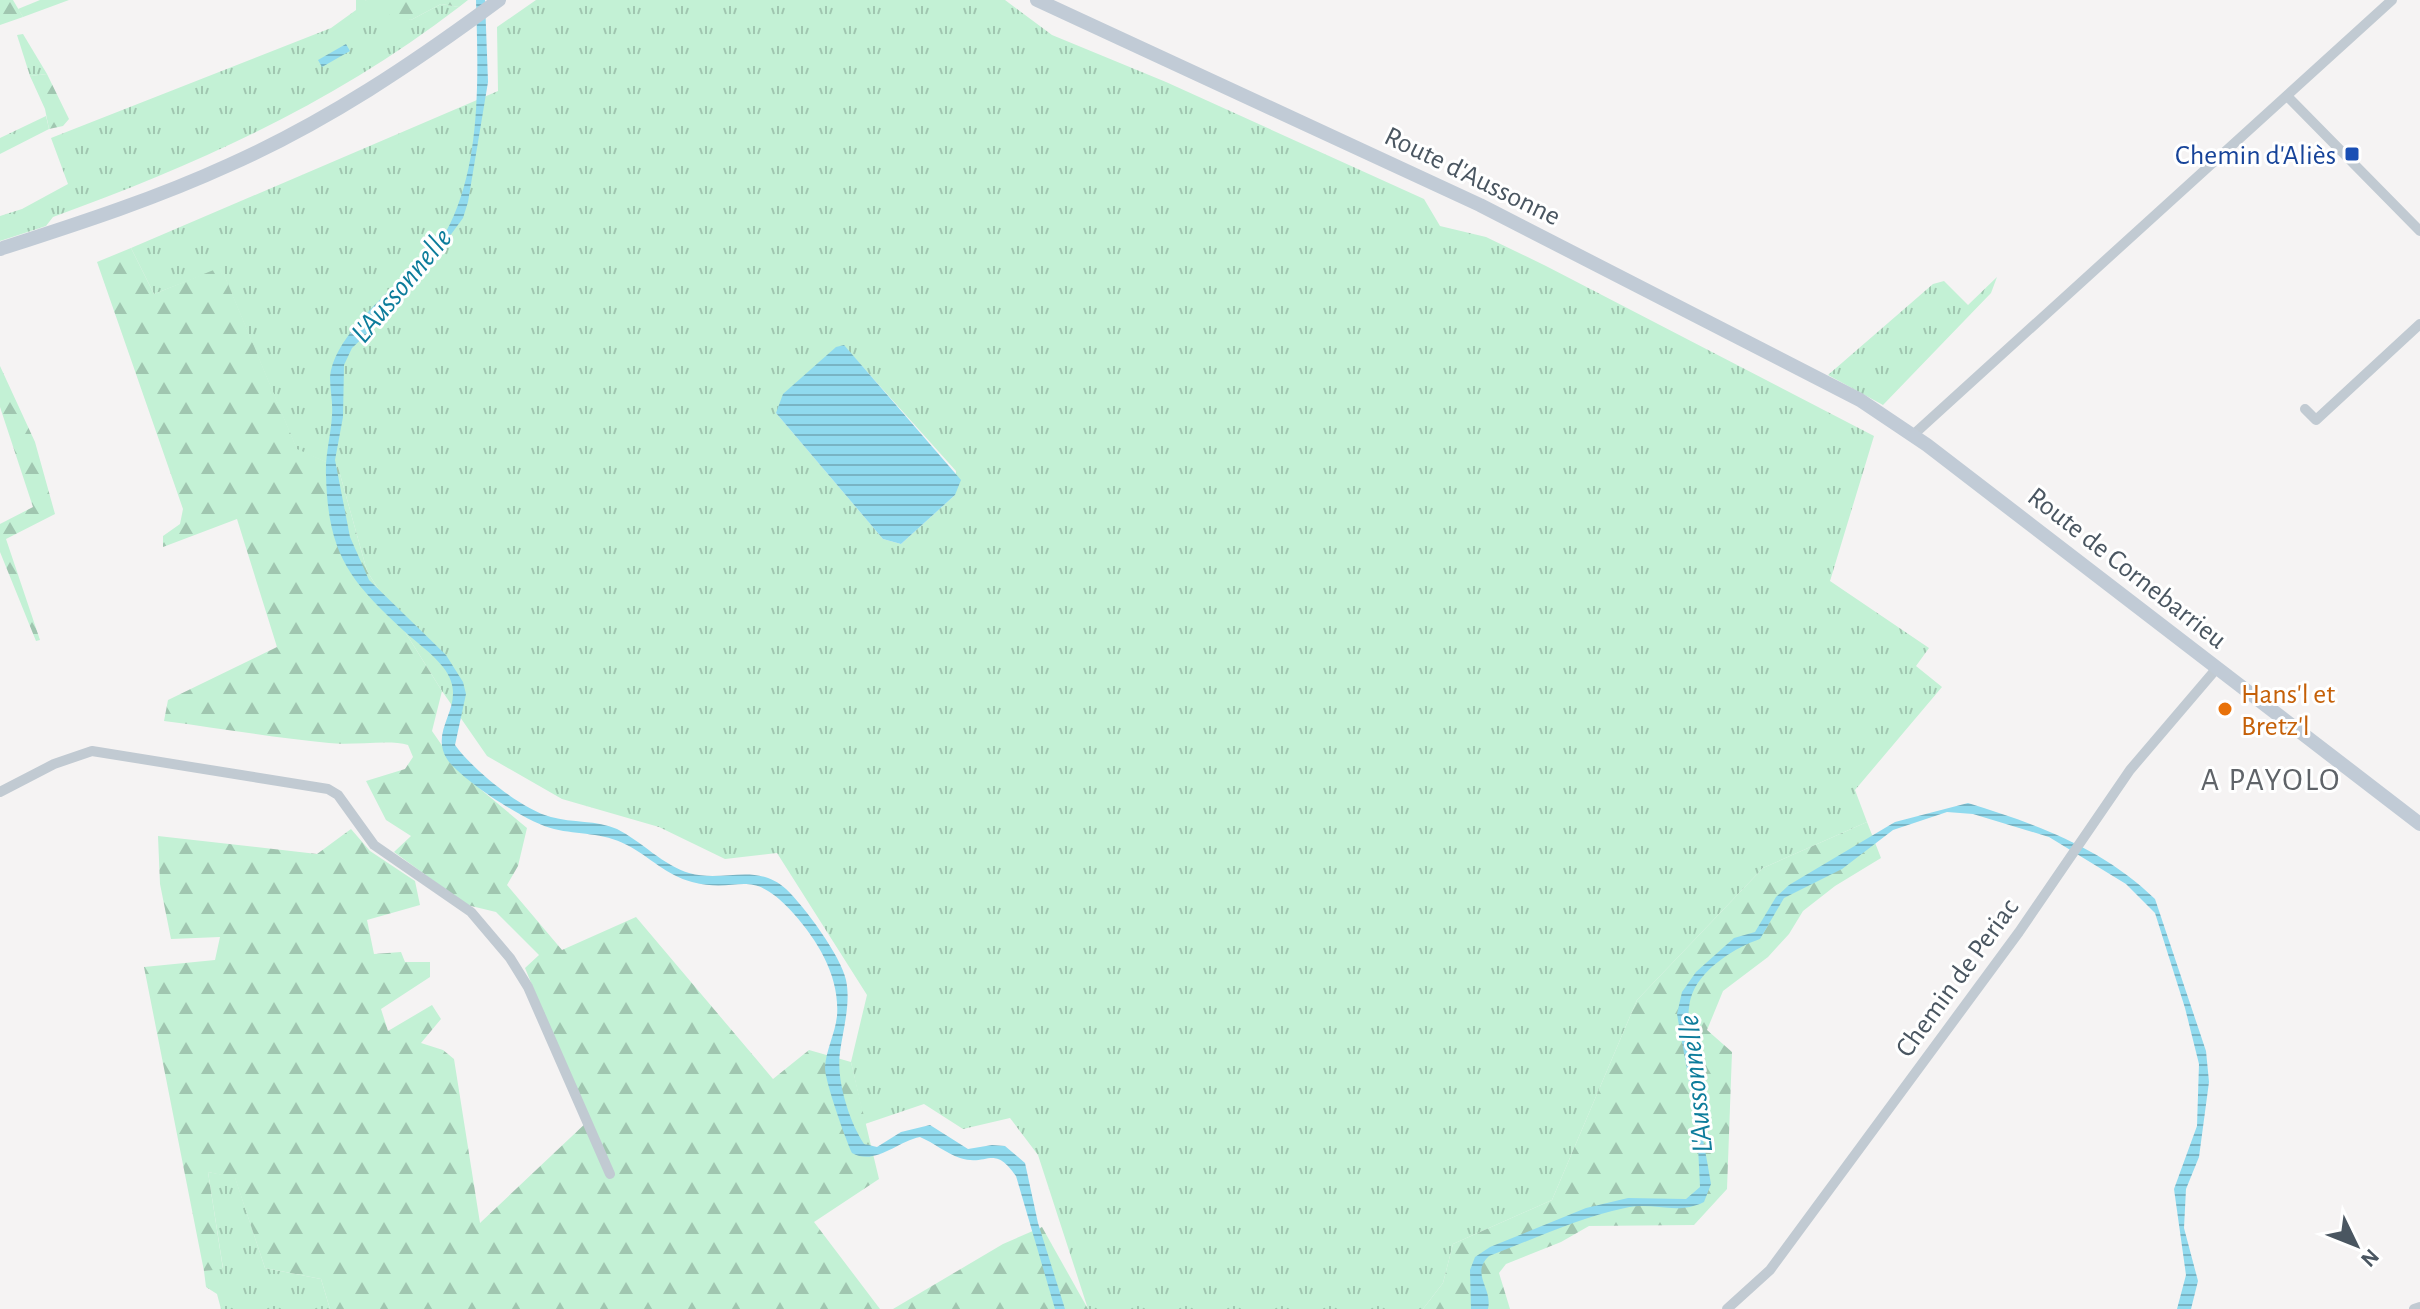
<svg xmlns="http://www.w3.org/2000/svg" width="2420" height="1309" font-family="'Alegreya Sans',sans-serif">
  <defs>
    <pattern id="grass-tufts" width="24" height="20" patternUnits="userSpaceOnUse" patternTransform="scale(2)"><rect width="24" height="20" fill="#c3f1d5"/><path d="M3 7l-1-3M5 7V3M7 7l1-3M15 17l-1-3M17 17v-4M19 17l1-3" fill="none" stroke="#a0c6b0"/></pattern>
    <pattern id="forest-firs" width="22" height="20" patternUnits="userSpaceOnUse" patternTransform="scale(2)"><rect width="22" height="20" fill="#c3f1d5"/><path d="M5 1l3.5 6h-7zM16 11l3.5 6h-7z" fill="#a0c6b0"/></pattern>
    <pattern id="water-rules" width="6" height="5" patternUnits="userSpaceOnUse" patternTransform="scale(2)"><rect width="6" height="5" fill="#90daee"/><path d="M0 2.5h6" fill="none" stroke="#78b4c4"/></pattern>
  </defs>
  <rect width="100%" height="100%" fill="#f5f3f3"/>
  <g fill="url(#grass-tufts)" fill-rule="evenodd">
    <polygon points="40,0 69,0 23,17 18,9"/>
    <path d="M 356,0 L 365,0 L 411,20 L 441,4 L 459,7 C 336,102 199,164 53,217 L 46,226 L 0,241 L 0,216 L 22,209 L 68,184 L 51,138 L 331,28 L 356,10 Z"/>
    <path d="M 536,0 L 1005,0 L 1052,35 L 1166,82 L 1424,199 L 1440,226 L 1486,237 L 1546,266 L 1874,436 L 1830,581 L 1929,648 L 1916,666 L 1942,687 L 1855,790 L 1867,822 L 1763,868 L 1637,1000 L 1552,1200 L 1453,1244 L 1443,1283 L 1423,1309 L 1088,1309 L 1038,1155 L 1010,1118 L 963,1129 L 924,1104 L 865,1124 L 851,1062 L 867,995 L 777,853 L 725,859 L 659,827 L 562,799 L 487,756 L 442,691 L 367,571 L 338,467 L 297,450 L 221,268 L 154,294 L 131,248 L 498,91 L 497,27 ZM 844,346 L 956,471 L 955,495 L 901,544 L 883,539 L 776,413 Z"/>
    <polygon points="23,34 47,74 30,76 17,35"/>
    <polygon points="46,116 49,129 0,154 0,138"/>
    <polygon points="1997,277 1991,293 1883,405 1828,375 1933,284 1944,281 1968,305"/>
    <polygon points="208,1172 235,1177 265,1268 321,1279 330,1309 221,1309 217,1294 206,1287 204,1271 223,1268"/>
  </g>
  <g fill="url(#forest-firs)">
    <polygon points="0,0 13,0 23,17 0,25"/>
    <polygon points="365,0 468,0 459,7 441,4 411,20 384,13"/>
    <polygon points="47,74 69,119 63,126 49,129 45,109 30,76"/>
    <path d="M 131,248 L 154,294 L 221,267 L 297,449 L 338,467 L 367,571 L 442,691 L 432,731 L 461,773 L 527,828 L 518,866 L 507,885 L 562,950 L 636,917 L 773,1079 L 809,1050 L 851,1062 L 879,1179 L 814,1222 L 880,1309 L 330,1309 L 321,1279 L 265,1268 L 235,1178 L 208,1172 L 223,1269 L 204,1271 L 144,967 L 215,960 L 220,937 L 171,939 L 160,884 L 158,836 L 317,854 L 351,829 L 370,851 L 415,881 L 420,905 L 367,920 L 374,954 L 401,952 L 405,962 L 430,962 L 430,977 L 381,1009 L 388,1031 L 432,1005 L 441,1019 L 421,1043 L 443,1050 L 454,1059 L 480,1223 L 588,1121 L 525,968 L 539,955 L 496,912 L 467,905 L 394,852 L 411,836 L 386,820 L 366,781 L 405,769 L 413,757 L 408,745 C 389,739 353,746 329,743 C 274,738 219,728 164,721 L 168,700 L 277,647 L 237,519 L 163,547 L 163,536 L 180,524 L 183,509 L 97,262 Z"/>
    <polygon points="0,366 35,442 55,514 6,539 40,640 36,641 0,552 0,524 33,507 0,407"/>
    <polygon points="1867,822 1881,858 1835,886 1803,911 1789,934 1768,957 1723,991 1707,1030 1732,1052 1727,1189 1694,1225 1589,1226 1561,1242 1506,1264 1499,1273 1510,1309 1423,1309 1443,1283 1453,1244 1552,1200 1637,1000 1763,868"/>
    <polygon points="1042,1227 1088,1309 893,1309 1003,1244"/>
  </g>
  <g fill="url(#water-rules)">
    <path d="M 476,0 L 485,0 L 488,82 L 468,202 L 463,218 L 428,266 L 404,289 L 403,300 L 352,348 L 344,365 L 343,417 L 335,460 L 350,537 L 369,580 L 446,655 L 463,682 L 466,694 L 455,745 C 473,770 521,809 551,817 C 572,823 597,820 617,829 C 641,841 664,866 689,873 C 724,883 756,862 786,889 C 804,906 841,956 846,980 C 851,1003 843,1030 840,1052 C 836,1080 849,1121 864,1144 L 877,1147 L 901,1132 L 930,1125 L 968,1149 L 992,1145 L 1005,1146 L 1025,1163 L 1038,1223 L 1065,1309 L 1055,1309 L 1016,1176 C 993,1143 988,1167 960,1158 C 946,1153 934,1143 920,1137 C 896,1142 875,1166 852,1153 C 846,1141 824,1079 825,1067 C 826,1050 835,1034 837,1016 C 840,978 819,942 794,914 C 749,864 741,895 692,882 C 666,875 650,857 627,845 C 602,832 579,835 554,829 C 529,824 461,780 447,759 C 427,727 472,704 443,667 C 432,653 416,642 404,631 C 349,580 328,554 326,475 C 325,455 331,435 332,415 C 333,402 330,390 330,377 C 333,342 376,304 400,280 C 417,263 439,246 450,224 C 482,158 478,71 476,0 Z"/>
    <polygon points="346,44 350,51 322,67 318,60"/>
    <polygon points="844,345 961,480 955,495 901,544 883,539 776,413 783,394 836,347"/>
    <path d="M 1968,803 C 2036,824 2103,848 2155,899 L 2206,1051 L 2209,1082 L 2199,1157 L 2186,1189 L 2184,1228 L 2198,1281 L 2191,1309 L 2177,1309 L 2186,1275 L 2174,1189 L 2197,1126 L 2199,1064 L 2185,1008 L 2155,913 L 2126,884 L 2049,837 L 1973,814 L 1947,812 L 1893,830 L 1842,869 L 1784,898 L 1760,939 C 1736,947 1704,967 1693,992 C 1677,1026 1705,1142 1711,1184 L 1704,1202 C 1676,1216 1653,1201 1625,1208 C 1578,1218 1534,1239 1489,1256 C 1470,1274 1493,1288 1488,1309 L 1471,1309 L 1470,1270 L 1475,1257 L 1490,1247 L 1586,1208 L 1628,1198 L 1686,1199 L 1700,1187 L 1697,1126 L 1677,1014 L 1682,992 L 1696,972 L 1734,938 L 1755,932 L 1776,897 L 1789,885 L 1895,822 Z"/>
  </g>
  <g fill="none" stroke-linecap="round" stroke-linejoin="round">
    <g stroke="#c1cad2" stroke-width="10">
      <polyline points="2287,96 2420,231"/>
      <polyline points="2305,409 2316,420 2420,324"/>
      <polyline points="1913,435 2392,0"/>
      <polyline points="0,792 54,764 92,751 328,789 338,795 374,845 471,912 510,958 528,987 610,1174"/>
      <polyline points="1727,1309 1770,1270 2019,932 2130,770 2217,668"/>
      <polyline points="2414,1309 2420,1307"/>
    </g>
    <g stroke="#c1cbd6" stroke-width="14">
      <polyline points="1037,0 1480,205 1860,400 1927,445 2420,824"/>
      <path d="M 0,249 C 77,224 155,199 229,165 C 326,122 414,63 499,0"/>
    </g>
  </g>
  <rect fill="#1a4fb4" stroke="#fff" stroke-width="3" x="2344" y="146" width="16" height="16" rx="4"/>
  <circle fill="#e8710a" stroke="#fff" stroke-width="3" cx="2225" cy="709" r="8"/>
  <g text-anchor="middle" stroke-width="6" stroke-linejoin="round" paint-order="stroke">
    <g font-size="28" fill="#164399" stroke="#fff" text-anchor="end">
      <text x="2336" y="164">Chemin d'Aliès</text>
    </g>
    <g font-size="28" fill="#4a5661" stroke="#fff">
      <text transform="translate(1473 175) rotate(26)" y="10">Route d'Aussonne</text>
      <text transform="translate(2128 567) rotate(38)" y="10">Route de Cornebarrieu</text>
      <text transform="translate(1956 977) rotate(-54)" y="10">Chemin de Periac</text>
    </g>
    <g font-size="28" fill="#c56008" stroke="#fff" text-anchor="start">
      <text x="2241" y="703">Hans'l et<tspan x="2241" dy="32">Bretz'l</tspan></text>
    </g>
    <g font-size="30" font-style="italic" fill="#0c7c9b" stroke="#fff">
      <text transform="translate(401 285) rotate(-50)" y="10">L'Aussonnelle</text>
      <text transform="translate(1695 1084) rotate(-96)" y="10">L'Aussonnelle</text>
    </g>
    <g font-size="32" letter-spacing="2" fill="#5f6368" stroke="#fff">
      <text x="2271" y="790">A PAYOLO</text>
    </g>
  </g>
  <g transform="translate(2356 1245) rotate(133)" stroke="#ffffff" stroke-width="6" paint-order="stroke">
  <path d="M0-6L14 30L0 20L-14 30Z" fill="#4a5661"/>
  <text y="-12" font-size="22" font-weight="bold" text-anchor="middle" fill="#4a5661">N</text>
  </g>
</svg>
